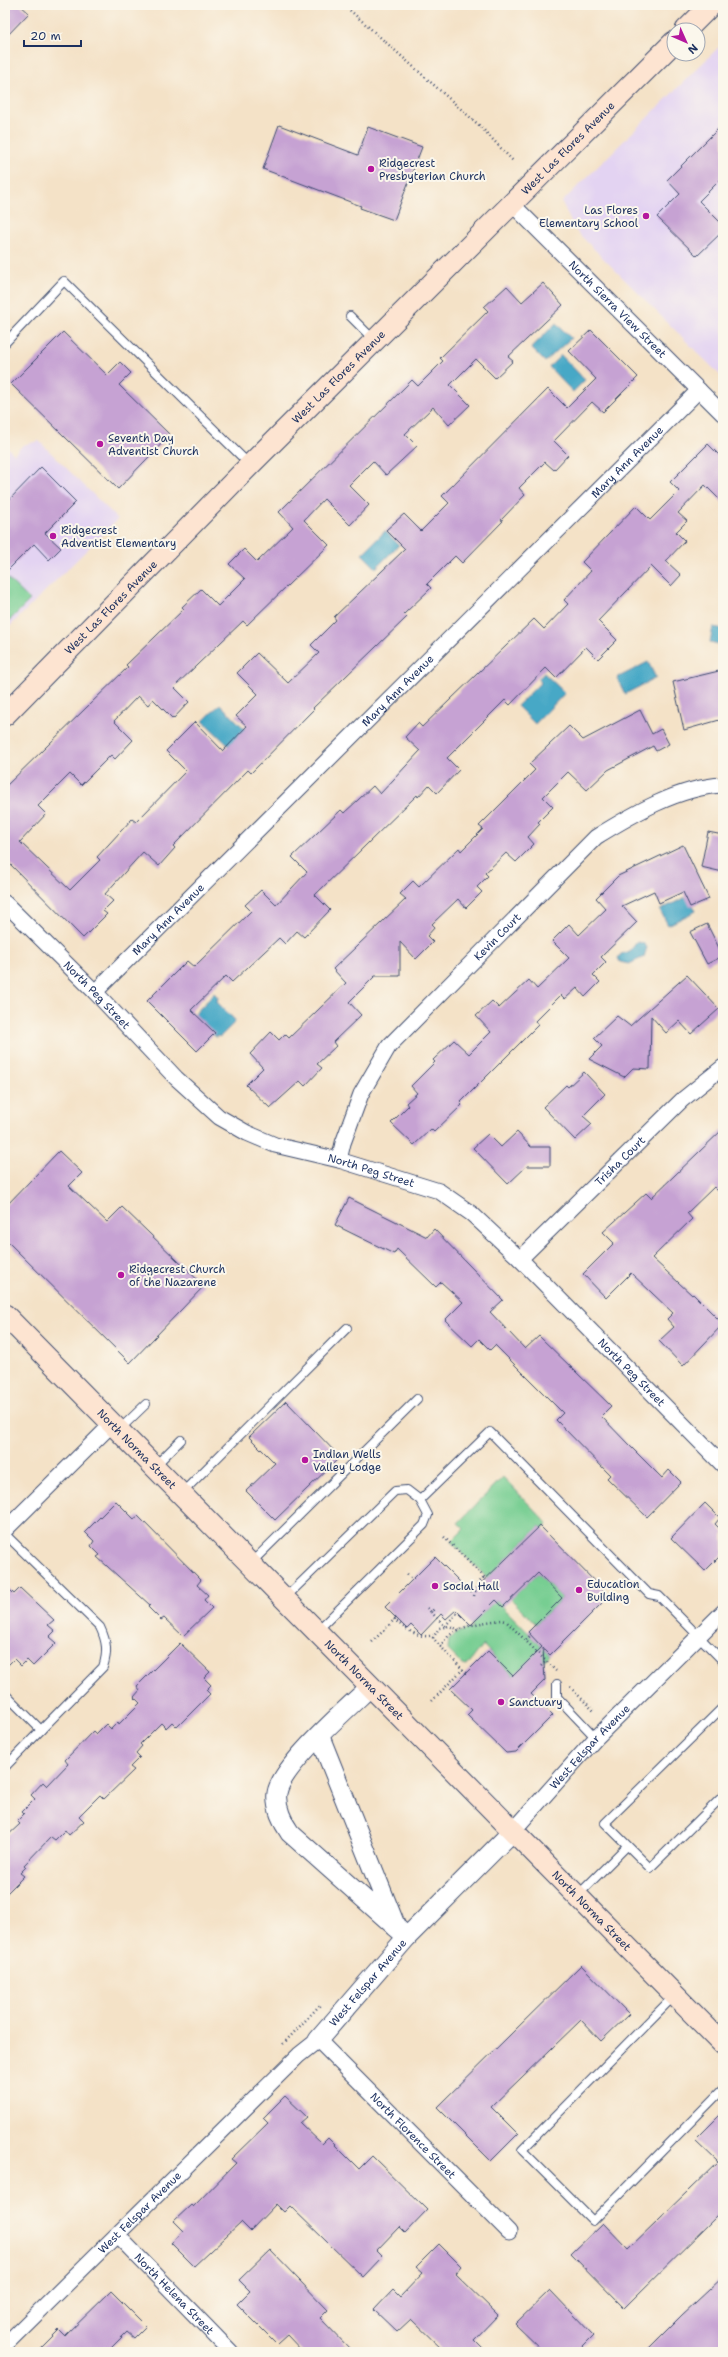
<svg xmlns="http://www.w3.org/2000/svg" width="728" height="2357" font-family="'Shantell Sans',sans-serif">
  <rect width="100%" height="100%" fill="#fbf7ec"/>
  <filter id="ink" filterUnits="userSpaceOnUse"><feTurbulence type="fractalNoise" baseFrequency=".025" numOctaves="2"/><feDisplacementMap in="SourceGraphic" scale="8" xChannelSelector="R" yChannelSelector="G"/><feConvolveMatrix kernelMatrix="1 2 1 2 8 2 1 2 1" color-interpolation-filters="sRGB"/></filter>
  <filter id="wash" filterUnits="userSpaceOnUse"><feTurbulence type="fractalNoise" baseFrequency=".012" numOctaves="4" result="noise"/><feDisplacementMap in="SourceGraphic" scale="16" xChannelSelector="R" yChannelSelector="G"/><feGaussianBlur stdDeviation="0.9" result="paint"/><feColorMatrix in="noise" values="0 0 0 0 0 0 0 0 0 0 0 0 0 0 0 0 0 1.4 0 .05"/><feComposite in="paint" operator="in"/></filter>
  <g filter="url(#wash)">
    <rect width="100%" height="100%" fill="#f4e2c7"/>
    <g fill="#e3d3f2">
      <polygon points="723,43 723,378 574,229 562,202"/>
      <polygon points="39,441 118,519 5,631 5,445 14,454 23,445"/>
    </g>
    <g fill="#77ce92" stroke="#497e78">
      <polygon points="5,576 30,600 5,625"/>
      <polygon points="503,1477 548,1524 543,1529 540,1526 487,1578 451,1542 464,1529 458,1523"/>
      <polygon points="538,1573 562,1598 536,1624 511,1599"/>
      <polygon points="496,1600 550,1655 539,1665 513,1676 483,1645 467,1666 463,1665 448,1650 449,1639 455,1633 473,1628 471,1625"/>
    </g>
    <g fill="#47a8c6" stroke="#316c92">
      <polygon points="556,323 571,338 545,362 531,348"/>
      <polygon points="561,355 585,380 573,392 549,367"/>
      <polygon points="385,531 399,545 376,568 362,554"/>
      <polygon points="713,627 723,629 723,645 710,642"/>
      <polygon points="648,662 656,678 625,694 617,678"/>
      <polygon points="544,673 565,693 535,724 517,706 541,682 538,679"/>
      <polygon points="220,704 246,730 229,746 203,721"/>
      <polygon points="688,896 696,911 668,925 660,910"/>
      <polygon points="637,942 643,943 647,947 644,957 629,964 620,962 618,958 621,954 630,951"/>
      <polygon points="214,993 218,997 217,1002 235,1020 234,1023 221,1036 216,1037 193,1016"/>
    </g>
    <g id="blocks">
      <g fill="#c6a2d3">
        <polygon points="5,5 20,5 29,13 5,38"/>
        <polygon points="723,124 723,177 699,201 723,225 723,231 697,256 657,217 680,194 667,180"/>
        <polygon points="279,125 358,155 368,127 422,147 394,220 360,208 361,206 263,169"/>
        <polygon points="543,283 563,305 508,357 513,361 495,378 476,359 450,385 470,405 449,425 433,407 405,434 417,446 386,475 373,461 349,485 369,505 350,525 324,499 304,520 329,545 247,625 243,621 174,687 189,702 173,719 153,699 148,705 138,696 114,721 133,740 115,759 111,755 81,785 70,774 38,806 46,814 20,842 70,890 100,860 97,857 132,819 136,822 186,771 166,751 195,722 223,751 247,726 236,716 258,694 237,673 257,653 288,683 319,653 311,645 336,620 334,617 405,549 386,530 404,514 421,531 449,503 442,496 548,389 567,408 596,379 569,351 591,330 638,377 603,412 592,402 554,441 568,455 554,470 545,462 519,488 525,495 501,520 503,521 462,563 455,556 427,584 431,588 404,614 407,617 313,708 314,709 251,773 248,770 173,846 175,848 159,866 143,852 105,894 113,901 103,911 107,914 83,938 5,859 5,787 128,667 126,665 184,609 182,607 201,589 218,606 245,579 229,564 244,549 257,562 293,527 279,512 412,380 418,386 443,361 440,358 488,311 484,307 507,286 522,302"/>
        <polygon points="63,332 107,375 120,362 131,373 119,385 170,435 118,489 11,384"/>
        <polygon points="708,444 723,459 723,503 705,485 678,513 687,521 676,532 685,541 666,561 681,575 671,586 651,566 598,621 617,640 598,659 586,647 556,678 546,668 510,705 505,700 447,758 459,770 437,793 429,785 418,797 417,795 315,895 330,910 304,937 297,931 285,944 279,938 232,982 226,976 191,1010 215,1033 197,1051 147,1001 187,961 194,967 251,911 245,905 261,890 276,905 307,872 292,857 341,810 344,813 373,786 380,794 420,751 405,737 418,723 422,727 534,619 544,629 568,604 564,600 591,571 582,562 636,506 650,520 679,491 670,482"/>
        <polygon points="41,467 76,502 45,533 61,548 49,560 34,544 5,573 5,504"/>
        <polygon points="723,670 723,719 684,730 673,682"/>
        <polygon points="640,710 652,734 661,729 669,744 656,751 653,746 608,770 587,790 568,772 543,797 553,807 538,822 540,824 528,837 534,844 516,862 506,853 485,873 488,876 477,887 482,892 466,908 458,899 432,924 435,927 427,936 433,942 416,959 400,942 400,976 375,976 349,1002 361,1015 333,1042 336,1046 317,1064 322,1068 305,1086 300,1081 270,1108 246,1085 263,1068 250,1054 271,1032 279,1040 285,1034 289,1038 346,983 333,969 406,899 400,894 413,881 419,887 459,848 461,851 483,829 479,826 535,770 529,764 569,726 583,740"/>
        <polygon points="708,832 723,835 723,872 701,867"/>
        <polygon points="683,845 709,899 690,907 683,892 659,903 654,891 622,906 637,922 601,957 606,962 593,975 600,982 585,997 577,988 565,999 561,995 535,1021 538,1025 460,1103 462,1105 434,1132 431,1129 414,1145 391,1123 408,1106 406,1103 417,1093 411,1086 435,1062 433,1060 454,1040 469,1054 491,1032 476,1016 492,1001 499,1008 529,980 537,989 569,958 552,941 569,924 579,935 606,909 596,898 618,876"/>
        <polygon points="707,924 723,956 707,964 690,932"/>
        <polygon points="687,975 719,1009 691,1034 679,1021 666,1033 651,1016 650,1069 633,1068 624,1077 589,1059 602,1046 594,1038 617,1016 630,1026"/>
        <polygon points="584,1072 605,1094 583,1116 592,1124 575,1140 543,1107 566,1085 568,1087"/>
        <polygon points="723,1129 723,1196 714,1187 687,1213 692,1219 652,1258 692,1295 693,1294 723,1324 683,1366 659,1341 674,1327 667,1319 673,1313 631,1273 606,1298 583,1274 614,1243 603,1232 646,1193 651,1198"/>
        <polygon points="517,1132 531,1147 550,1147 550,1166 527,1166 508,1184 473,1148 488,1134 501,1147"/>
        <polygon points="59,1151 82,1173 69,1186 107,1222 122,1207 204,1286 130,1363 5,1239 5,1207"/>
        <polygon points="349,1198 427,1237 434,1229 503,1300 490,1312 525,1349 539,1336 611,1406 601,1416 629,1445 662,1478 669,1470 681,1482 647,1517 607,1478 610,1475 556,1420 563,1413 495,1345 490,1350 479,1339 472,1346 445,1320 463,1302 441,1282 436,1287 397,1249 394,1254 335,1225"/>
        <polygon points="286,1401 340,1457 275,1520 246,1491 275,1463 249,1437"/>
        <polygon points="116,1501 134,1519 138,1516 201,1580 197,1585 208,1595 204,1600 212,1608 183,1636 164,1618 161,1620 148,1607 150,1605 97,1557 100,1555 91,1546 94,1541 85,1532"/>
        <polygon points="705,1503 720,1518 715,1524 723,1532 723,1553 705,1571 671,1538"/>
        <polygon points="540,1526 609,1596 550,1655 543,1648 545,1680 531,1694 553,1715 516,1752 506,1753 467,1715 472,1710 450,1689 488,1651 513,1676 542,1647 528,1632 562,1598 538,1573 503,1607 496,1600 471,1625 456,1610 446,1619 441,1614 421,1635 411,1625 407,1629 385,1607 435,1557 471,1593"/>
        <polygon points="5,1585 14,1594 20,1588 54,1620 48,1625 55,1631 49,1637 56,1643 33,1666 27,1660 21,1666 14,1659 5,1668"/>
        <polygon points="180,1643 210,1672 204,1678 211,1685 206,1690 210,1694 177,1727 172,1722 166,1728 161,1723 140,1744 142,1746 136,1753 140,1757 130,1767 134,1770 104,1799 100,1795 79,1816 84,1821 69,1835 65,1830 55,1840 51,1837 24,1865 26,1867 20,1873 24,1876 5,1895 5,1838 20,1824 17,1821 24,1814 22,1812 35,1799 31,1795 43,1782 47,1786 68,1764 65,1760 93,1731 96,1734 106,1724 111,1729 118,1722 119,1724 140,1703 134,1697 140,1690 137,1686"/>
        <polygon points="581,1965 629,2014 601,2041 581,2020 491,2107 518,2134 491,2161 437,2107"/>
        <polygon points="285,2096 307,2117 300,2123 322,2144 328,2138 359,2169 372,2156 427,2210 405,2233 399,2227 376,2251 382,2257 363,2277 290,2206 284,2212 276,2204 250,2231 241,2222 194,2266 171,2243 184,2231 174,2221 191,2205 193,2207 236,2163 231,2159 268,2123 263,2118"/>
        <polygon points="723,2112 723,2210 624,2308 571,2254 603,2223 628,2249 718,2162 695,2140"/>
        <polygon points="439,2244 461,2266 455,2273 498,2315 474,2340 486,2352 445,2352 411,2319 397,2332 374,2310 393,2290 400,2297 423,2273 416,2267"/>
        <polygon points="270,2250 328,2310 320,2318 353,2352 303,2352 287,2335 277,2344 237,2304 250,2291 239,2280"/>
        <polygon points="723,2277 723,2352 645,2352 682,2315"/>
        <polygon points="550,2290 593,2335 576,2352 544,2352 515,2324"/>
        <polygon points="111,2291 146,2326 134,2338 127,2332 107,2352 37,2352 59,2330 65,2336"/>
      </g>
    </g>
  </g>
  <g filter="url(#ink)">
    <use href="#blocks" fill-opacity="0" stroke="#3c4a6e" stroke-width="1"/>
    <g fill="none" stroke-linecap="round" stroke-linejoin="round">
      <g stroke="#3c4a6e" stroke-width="10">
        <g id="service">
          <polyline points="350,316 374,340"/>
          <polyline points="5,343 64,281 250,465"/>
          <polyline points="119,1430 146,1404"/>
          <polyline points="155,1466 181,1440"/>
          <polyline points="182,1493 347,1328"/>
          <polyline points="420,1500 490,1432 649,1594 659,1596 723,1661"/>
          <path d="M 5,1534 L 100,1627 C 107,1642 108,1652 103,1667 L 41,1730"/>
          <polyline points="251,1563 417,1399"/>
          <polyline points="285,1598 395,1491 407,1490 420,1500 428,1515 424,1525 317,1631"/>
          <polyline points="557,1684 557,1697 596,1738"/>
          <polyline points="5,1694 41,1730 5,1767"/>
          <polyline points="723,1707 605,1823 650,1868 723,1796"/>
          <polyline points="577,1896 627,1846"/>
          <polyline points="674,1996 522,2150 593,2221 723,2089"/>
        </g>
      </g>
      <g stroke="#3c4a6e" stroke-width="17">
        <g id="minor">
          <path id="s1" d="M 512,204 L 723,414"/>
          <path id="s2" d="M 5,903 L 95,992 L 176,1078 L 219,1117 L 247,1133 L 275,1145 L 339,1160 L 439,1191 L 472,1214 L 520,1259 L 723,1465"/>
          <path id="s3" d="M 95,992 L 699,390"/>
          <path id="s4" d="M 339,1160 L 343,1143 L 361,1094 L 389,1046 L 596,837 C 633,814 679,787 723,785"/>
          <path id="s5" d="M 520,1259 L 682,1100 L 723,1067"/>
          <polyline points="5,1530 112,1424"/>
          <path id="s6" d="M 513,1831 L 596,1738 L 723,1612"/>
          <path id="s7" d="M 117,2235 L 231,2352"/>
          <path id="s8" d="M 5,2345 L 299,2055 L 318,2040 L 509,2232"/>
        </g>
      </g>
      <g stroke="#3c4a6e" stroke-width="21">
        <g id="tertiary">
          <path d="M 371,1686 C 349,1707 281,1766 277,1793 C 275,1807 283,1823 290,1833 L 407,1937"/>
          <polyline points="320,1737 396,1927"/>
          <path id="s9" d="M 318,2040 L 407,1937 L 513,1831"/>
        </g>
      </g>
      <g stroke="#3c4a6e" stroke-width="23">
        <g id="secondary">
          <polyline points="686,30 711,5"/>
          <path id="s10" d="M 5,715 L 250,465 L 674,42"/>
          <path id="s11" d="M 5,1315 L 723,2044"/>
        </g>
      </g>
      <g stroke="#3c4a6e" stroke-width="2.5" stroke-dasharray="1 3" stroke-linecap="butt">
        <polyline points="344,5 481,127 513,161"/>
        <polyline points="444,1537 486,1579"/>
        <polyline points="407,1574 412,1579"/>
        <polyline points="474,1596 477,1585 484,1577"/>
        <polyline points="427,1608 431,1612 435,1608"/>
        <polyline points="431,1612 445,1626 458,1612"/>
        <path d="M 394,1619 C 403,1628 421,1640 433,1635"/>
        <polyline points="526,1640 531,1635"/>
        <polyline points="372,1642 396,1618"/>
        <polyline points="441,1647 433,1638 439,1628 449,1626 460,1630"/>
        <polyline points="541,1666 546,1661"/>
        <path d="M 466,1673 L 441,1647 C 447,1627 483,1622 502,1620 L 506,1621 L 556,1671"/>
        <polyline points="570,1687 595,1712"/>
        <polyline points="432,1701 463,1669"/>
        <polyline points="283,2044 321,2004"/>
      </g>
      <use href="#service" stroke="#fff" stroke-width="8"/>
      <use href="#minor" stroke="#fff" stroke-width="15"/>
      <use href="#tertiary" stroke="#fff" stroke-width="19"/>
      <use href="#secondary" stroke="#fde4d1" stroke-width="21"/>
    </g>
  </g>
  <g fill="#b5179e" stroke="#fbf7ec" stroke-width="1.5">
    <circle cx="371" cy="169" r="4"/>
    <circle cx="646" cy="216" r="4"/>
    <circle cx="100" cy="444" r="4"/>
    <circle cx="53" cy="536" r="4"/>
    <circle cx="121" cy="1275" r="4"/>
    <circle cx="305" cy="1460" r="4"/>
    <circle cx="435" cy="1586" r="4"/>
    <circle cx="579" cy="1590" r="4"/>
    <circle cx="501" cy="1702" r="4"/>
  </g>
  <g text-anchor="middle" stroke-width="4" stroke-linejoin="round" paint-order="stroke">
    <g font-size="11" fill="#1b2f5e" stroke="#fbf7ec">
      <text dy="4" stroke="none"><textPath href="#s10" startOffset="799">West Las Flores Avenue</textPath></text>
      <text dy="4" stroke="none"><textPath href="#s1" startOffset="149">North Sierra View Street</textPath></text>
      <text dy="4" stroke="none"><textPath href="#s10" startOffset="475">West Las Flores Avenue</textPath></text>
      <text dy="4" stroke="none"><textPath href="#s3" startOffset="751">Mary Ann Avenue</textPath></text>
      <text dy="4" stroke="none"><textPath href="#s10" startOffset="151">West Las Flores Avenue</textPath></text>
      <text dy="4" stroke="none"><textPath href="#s3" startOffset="427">Mary Ann Avenue</textPath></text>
      <text dy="4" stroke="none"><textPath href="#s3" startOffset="103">Mary Ann Avenue</textPath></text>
      <text dy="4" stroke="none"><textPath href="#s4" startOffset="279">Kevin Court</textPath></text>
      <text dy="4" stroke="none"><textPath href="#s2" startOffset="130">North Peg Street</textPath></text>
      <text dy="4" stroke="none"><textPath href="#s5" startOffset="140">Trisha Court</textPath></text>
      <text dy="4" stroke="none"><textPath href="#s2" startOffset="465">North Peg Street</textPath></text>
      <text dy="4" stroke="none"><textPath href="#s2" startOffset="801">North Peg Street</textPath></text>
      <text dy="4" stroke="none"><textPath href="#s11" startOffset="188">North Norma Street</textPath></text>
      <text dy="4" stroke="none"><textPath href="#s11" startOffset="512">North Norma Street</textPath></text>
      <text dy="4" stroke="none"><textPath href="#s6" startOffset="114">West Felspar Avenue</textPath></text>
      <text dy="4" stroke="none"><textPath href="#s11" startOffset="836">North Norma Street</textPath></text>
      <text dy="4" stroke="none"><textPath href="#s9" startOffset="76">West Felspar Avenue</textPath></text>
      <text dy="4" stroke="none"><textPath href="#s8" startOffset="572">North Florence Street</textPath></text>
      <text dy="4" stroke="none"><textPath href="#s8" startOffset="189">West Felspar Avenue</textPath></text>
      <text dy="4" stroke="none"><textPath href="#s7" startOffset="82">North Helena Street</textPath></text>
    </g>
    <g font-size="11" fill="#1b2f5e" stroke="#fbf7ec" text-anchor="start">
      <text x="379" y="167">Ridgecrest<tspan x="379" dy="13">Presbyterian Church</tspan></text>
      <text x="638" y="214" text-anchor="end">Las Flores<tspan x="638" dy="13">Elementary School</tspan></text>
      <text x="108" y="442">Seventh Day<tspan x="108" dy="13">Adventist Church</tspan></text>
      <text x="61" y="534">Ridgecrest<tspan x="61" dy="13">Adventist Elementary</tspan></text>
      <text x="129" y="1273">Ridgecrest Church<tspan x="129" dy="13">of the Nazarene</tspan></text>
      <text x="313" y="1458">Indian Wells<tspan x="313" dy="13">Valley Lodge</tspan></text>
      <text x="587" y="1588">Education<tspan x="587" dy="13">Building</tspan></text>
      <text x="443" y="1590">Social Hall</text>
      <text x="509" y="1706">Sanctuary</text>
    </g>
  </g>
  <rect width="728" height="2357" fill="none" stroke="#fbf7ec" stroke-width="20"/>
  <g transform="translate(686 42) rotate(135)"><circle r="19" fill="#fbf7ec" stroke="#a1a7b3"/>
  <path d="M0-3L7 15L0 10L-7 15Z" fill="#b5179e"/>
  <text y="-6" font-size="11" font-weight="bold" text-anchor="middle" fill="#1b2f5e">N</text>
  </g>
  <path d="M24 40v6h57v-6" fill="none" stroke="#1b2f5e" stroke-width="2"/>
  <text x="30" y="40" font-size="12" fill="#1b2f5e" stroke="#fbf7ec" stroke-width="3" paint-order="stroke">20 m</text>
</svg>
